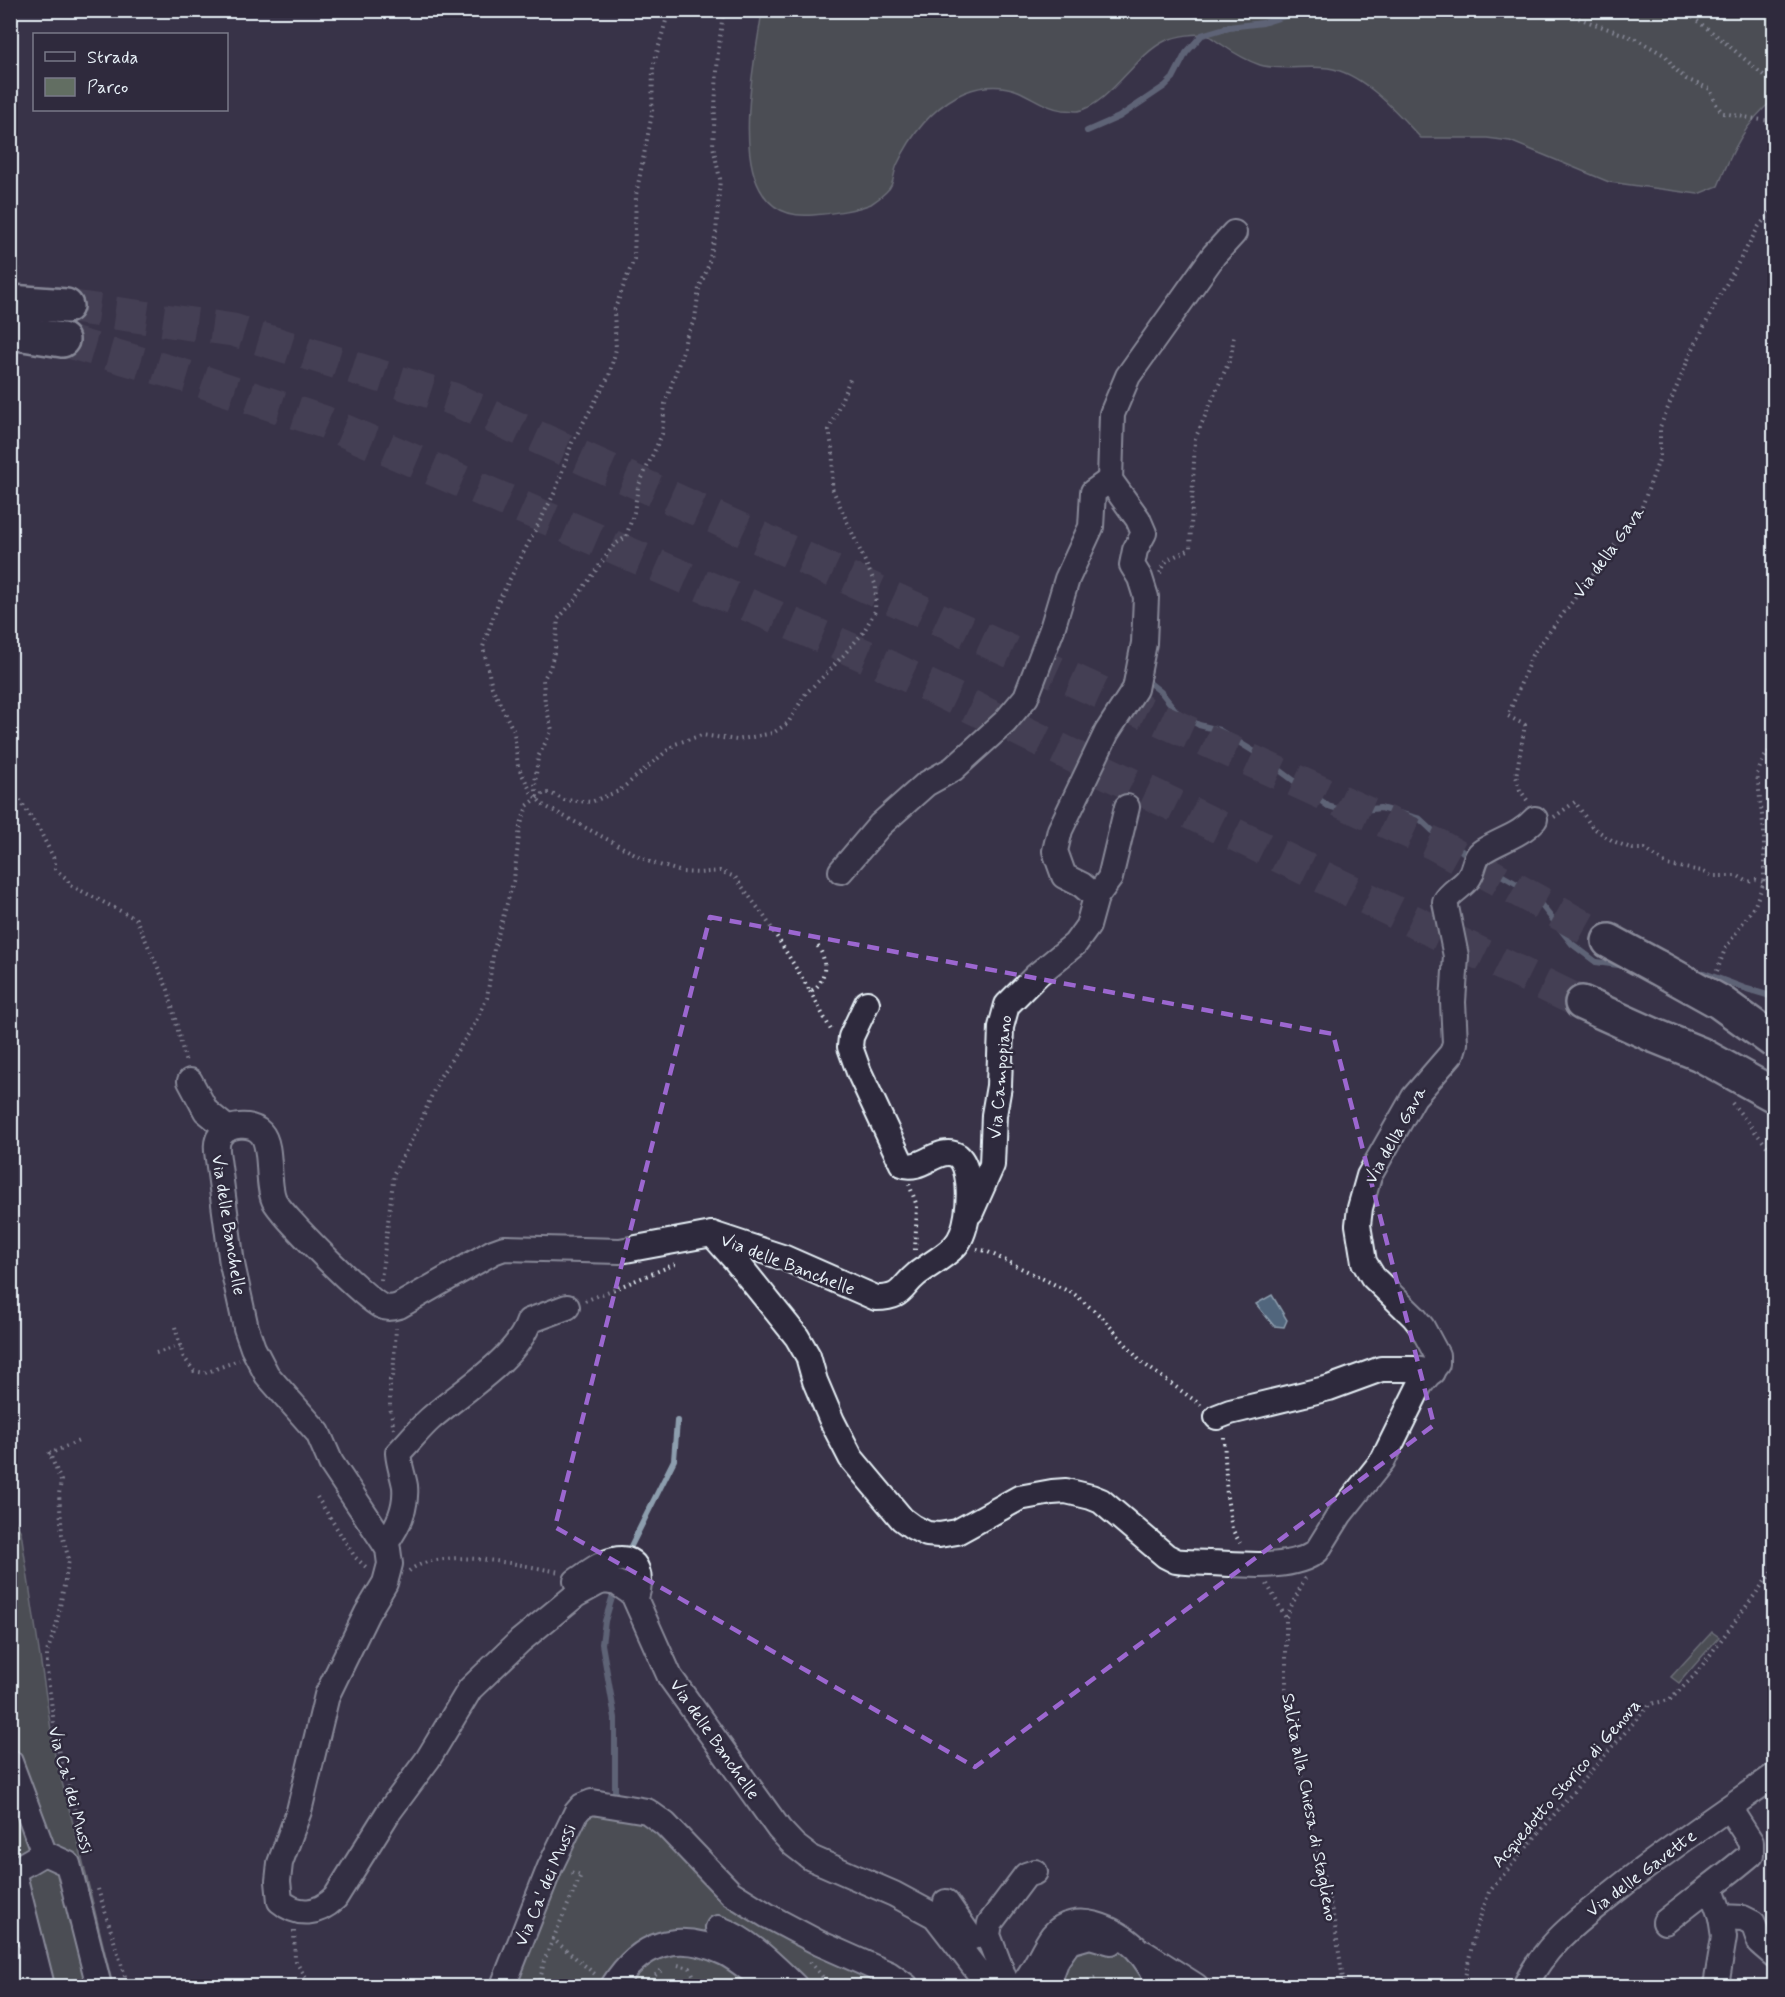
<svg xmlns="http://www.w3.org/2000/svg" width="1785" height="1997" font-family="Mynerve,sans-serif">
  <rect width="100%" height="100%" fill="#393348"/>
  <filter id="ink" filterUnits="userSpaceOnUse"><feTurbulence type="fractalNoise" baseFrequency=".0167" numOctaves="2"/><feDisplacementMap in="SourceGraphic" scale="12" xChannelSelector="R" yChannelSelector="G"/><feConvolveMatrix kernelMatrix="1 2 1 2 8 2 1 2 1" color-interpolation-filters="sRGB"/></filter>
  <g filter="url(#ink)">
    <g fill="#626e62" stroke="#a5b0ad" stroke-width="1.5">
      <path d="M 762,11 L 1774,11 L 1774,99 C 1745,123 1732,151 1718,186 L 1698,194 L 1609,182 L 1510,141 L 1487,138 L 1421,138 C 1397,113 1364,73 1328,68 C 1306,65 1281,71 1260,65 C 1245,60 1234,53 1221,44 C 1217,42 1213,38 1209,36 C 1198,32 1176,36 1165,41 C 1135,55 1110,104 1078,111 C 1074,111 1067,110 1063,110 C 1046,108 1034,98 1018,91 C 998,83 976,86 957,96 C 930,111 910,137 897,165 C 893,174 894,186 886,192 C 882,196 876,201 871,204 C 856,210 830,214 813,215 C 716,224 755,65 762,11 Z"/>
      <polygon points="10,1512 21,1532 55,1756 79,1846 113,1986 11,1986"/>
      <polygon points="1712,1632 1719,1637 1679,1683 1671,1677"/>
      <polygon points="595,1814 655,1824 670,1840 898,1986 513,1986 523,1954 583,1822"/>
      <polygon points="1099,1946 1127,1951 1158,1986 1055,1986 1072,1950"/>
    </g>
    <polygon fill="#51667d" stroke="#8d9eae" stroke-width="1.5" points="1272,1295 1287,1320 1284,1327 1274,1326 1256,1304"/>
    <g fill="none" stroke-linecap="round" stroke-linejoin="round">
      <g stroke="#8d9eae" stroke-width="6">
        <polyline points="1087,131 1119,117 1165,86 1173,78 1186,53 1202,35 1229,27 1263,23 1304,10"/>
        <polyline points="1146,680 1161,692 1177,712 1199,725 1219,730 1258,754 1328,806 1348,812 1380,808 1420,819 1435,833 1472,858"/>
        <polyline points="1480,863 1531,892 1572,944 1596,962 1626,966"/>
        <polyline points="1693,972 1704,973 1747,989 1774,997"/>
        <polyline points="626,1556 674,1460 677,1421"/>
        <polyline points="615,1588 605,1621 602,1644 615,1718 615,1797"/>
      </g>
      <g stroke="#535062" stroke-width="33" stroke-dasharray="33 16" stroke-linecap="butt">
        <polyline points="66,306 233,330 453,399 1435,844 1609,941"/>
        <polyline points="62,340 192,378 324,422 871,658 1582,1003"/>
      </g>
      <g stroke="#e8f1f8" stroke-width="28">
        <g id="minor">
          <polyline points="841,871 880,825 926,784 953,769 1005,722 1026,697 1052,629 1067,579 1091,527 1093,492 1110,480"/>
          <polyline points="1096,897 1082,885 1064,876 1055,851 1060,830 1107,732 1135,689 1144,643 1146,597 1140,578 1132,565 1135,550 1144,533 1138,519 1110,480 1112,414 1128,376 1214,255 1234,233"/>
          <path d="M 867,1003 L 851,1037 L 850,1047 L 859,1072 L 902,1164 C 921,1173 939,1144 958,1156 C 965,1162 967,1173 968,1181 C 970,1199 968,1233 954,1247 C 944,1257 929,1265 917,1274 C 900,1288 903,1298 876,1298 L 785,1258 L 712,1234 L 620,1251 L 504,1248 L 493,1252 L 399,1306 C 392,1308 387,1309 381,1306 C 365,1299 281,1215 274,1200 C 266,1182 273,1146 261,1133 C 251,1122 228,1124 220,1136 C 215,1143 217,1151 218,1159 L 232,1264 L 246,1328 L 253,1348 L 267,1375 L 318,1433 L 331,1463 L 385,1544 L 388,1549 L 390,1564 L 385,1583 L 367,1613 L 327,1695 L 299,1811 L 280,1863 L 278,1881 L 280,1901 C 299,1917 318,1914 335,1898 L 388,1813 L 428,1759 L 470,1689 L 520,1641 L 576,1595 L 598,1583 L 604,1581 L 617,1583 L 633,1594 L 670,1677 L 779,1829 L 794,1845 L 811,1858 L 894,1894 L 935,1916 L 989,1986"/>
          <polyline points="190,1081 206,1111 228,1129"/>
          <polyline points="971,1212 992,1165 994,1115 999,1086 1001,1027 1007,1005 1037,975 1075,944 1088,926 1096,897 1110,878 1127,807"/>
          <path d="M 712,1234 L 736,1261 L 797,1337 L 808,1356 L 815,1381 L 832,1421 L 851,1458 L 902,1519 L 913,1527 L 927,1534 L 939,1535 L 957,1532 L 1019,1498 L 1052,1492 L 1066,1491 L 1091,1497 L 1101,1501 L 1166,1556 L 1176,1561 C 1187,1563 1199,1562 1210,1563 C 1240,1564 1292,1571 1317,1551 L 1340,1514 L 1383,1460 L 1420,1385 L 1437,1364 L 1437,1355 L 1422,1327 L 1414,1317 L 1373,1277 L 1364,1262 L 1358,1225 L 1360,1208 L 1369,1176 L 1414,1097 L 1452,1053 L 1455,1043 L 1453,1002 L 1456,956 L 1445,902 C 1450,892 1461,888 1468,879 C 1475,870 1473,857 1483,851 C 1500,840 1521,835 1535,819"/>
          <polyline points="1217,1417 1230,1412 1329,1388 1381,1369 1415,1369 1432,1372"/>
          <path d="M 385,1544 C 398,1527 407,1508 405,1486 C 403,1475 399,1465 398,1453 C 409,1442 419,1429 430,1419 C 459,1393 518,1358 529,1321 L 567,1307"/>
          <path d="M 576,1581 C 587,1574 600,1563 614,1560 C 640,1554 642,1580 636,1598"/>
          <polyline points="10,1762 44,1853 68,1864 99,1986"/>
          <polyline points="1711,1888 1721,1917 1724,1937 1716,1986"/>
          <polyline points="946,1902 971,1938"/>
          <polyline points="1721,1917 1743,1918 1753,1923 1760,1943 1774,1955"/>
          <path d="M 1665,1922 C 1693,1899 1723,1878 1751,1854 L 1751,1842 L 1729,1808"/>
          <path d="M 718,1928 C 749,1940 772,1964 795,1986"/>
          <polyline points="1144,1953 1196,1986"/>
          <polyline points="10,1955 18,1986"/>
          <polyline points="1005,1980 988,1935 990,1923 1026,1875 1035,1872"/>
          <polyline points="42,1986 13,1871 44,1853"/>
          <polyline points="503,1986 550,1867 576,1813 582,1806 592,1802 647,1811 665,1824 731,1893 768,1916 819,1943 889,1974 906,1986"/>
          <path d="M 613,1986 C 640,1943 677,1930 725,1953 C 741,1961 756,1975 770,1986"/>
          <path d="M 1021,1986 C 1035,1971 1041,1951 1053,1935 C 1074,1909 1117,1929 1136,1948 C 1146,1959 1154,1974 1163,1986"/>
          <polyline points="1047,1986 1057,1959 1069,1942 1090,1936 1111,1942"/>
          <path d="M 1525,1986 C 1547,1942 1578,1921 1615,1891 C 1666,1850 1720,1814 1774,1776"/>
        </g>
      </g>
      <g stroke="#e8f1f8" stroke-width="38">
        <g id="highway">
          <polyline points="10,302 66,306"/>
          <polyline points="10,332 62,340"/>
          <polyline points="1609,941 1657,967"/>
          <polyline points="1582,1003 1653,1035"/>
        </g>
      </g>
      <g stroke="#e8f1f8" stroke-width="4" stroke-dasharray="1.5 4.5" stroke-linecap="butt">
        <path d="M 669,10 L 653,67 L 652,114 L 636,195 L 634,259 L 614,311 L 616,349 L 609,376 L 572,443 L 555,492 L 499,600 L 483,647 L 492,687 L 514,732 L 518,766 L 531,792 L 543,805 L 650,862 L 682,872 L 699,873 L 720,871 L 735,877 L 766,919 L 810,991 C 822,987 827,969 823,957 C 822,952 818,947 816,943"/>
        <path d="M 1556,10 L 1636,39 L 1666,56 L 1674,68 L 1686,79 L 1710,89 L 1717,106 L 1723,113 C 1741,116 1756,120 1774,121"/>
        <polyline points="1683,10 1721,39 1774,84"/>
        <polyline points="10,164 10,171"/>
        <polyline points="10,274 21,269"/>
        <polyline points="1160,573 1167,560 1190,549 1195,439 1231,357 1234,335"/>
        <polyline points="10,785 39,829 55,861 55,869 67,879 70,885 136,919 168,990 186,1063"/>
        <polyline points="537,797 535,783 538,757 552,730 545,703 543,680 550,668 555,649 558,619 574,601 614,545 626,537 634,512 638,487 662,434 665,404 683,351 686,337 695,319 699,288 707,270 716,233 720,179 713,146 718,52 723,14 726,10"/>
        <polyline points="1527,800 1520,790 1516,776 1525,725 1508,716 1532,655 1640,512 1660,457 1660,427 1690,355 1719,297 1759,226 1774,208"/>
        <polyline points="1554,817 1575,802 1592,827 1613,841 1633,849 1645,849 1667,865 1702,871 1711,876 1738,876 1748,882 1756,880 1764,882"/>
        <polyline points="1717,971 1725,949 1755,905 1764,882 1764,831 1757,774 1764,758 1774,744"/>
        <polyline points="810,991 831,1030"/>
        <polyline points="1732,1103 1766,1145 1774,1153"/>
        <polyline points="909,1184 917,1206 915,1250"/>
        <polyline points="977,1249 986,1251 1074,1294 1103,1318 1141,1362 1201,1405"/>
        <polyline points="381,1280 394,1173 418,1128 439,1078 473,1027 487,998 494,949 514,879 520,827 527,806 544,793 550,793 564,800 591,802 619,791 675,744 702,735 737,740 773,733 788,723 806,693 830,670 863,633 875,611 876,586 832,488 833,453 829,430 850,379"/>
        <polyline points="585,1301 678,1263"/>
        <polyline points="175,1327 183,1356 194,1371 205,1373 239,1360"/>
        <polyline points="156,1353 180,1346"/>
        <polyline points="394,1429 390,1407 390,1380 393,1377 396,1328"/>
        <polyline points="1224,1437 1227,1497 1232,1529 1240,1543"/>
        <polyline points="49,1452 61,1481 59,1494 62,1534 69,1560 56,1627 47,1652 47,1671 57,1746 89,1856"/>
        <polyline points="49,1454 81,1440"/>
        <polyline points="317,1497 355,1557 368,1569"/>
        <path d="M 409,1571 C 441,1545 522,1566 560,1572"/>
        <polyline points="1267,1584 1286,1618 1286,1699 1298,1744 1302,1785 1334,1920 1344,1986"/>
        <polyline points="1286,1617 1305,1578"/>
        <polyline points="98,1889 128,1986"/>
        <polyline points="294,1931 295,1960 307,1980 308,1986"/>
        <polyline points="553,1939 581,1875 570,1872"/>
        <polyline points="810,1962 830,1986"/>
        <polyline points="678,1965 690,1968 698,1986"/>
        <polyline points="539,1986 544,1961 553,1939 596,1975"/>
        <polyline points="651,1986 653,1977 663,1969"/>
        <polyline points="821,1986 826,1982"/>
        <polyline points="1086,1986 1090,1979 1099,1977"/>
        <polyline points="1463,1986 1475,1932 1489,1892 1584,1779 1650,1704 1670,1700 1695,1675 1774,1569"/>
      </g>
      <use href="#minor" stroke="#2f2a3d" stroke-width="24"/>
      <use href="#highway" stroke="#2f2a3d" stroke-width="33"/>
      <g stroke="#e8f1f8" stroke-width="38" stroke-linecap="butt">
        <g id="highway-bridge">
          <polyline points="1657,967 1720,1002 1774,1041"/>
          <polyline points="1653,1035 1700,1054 1774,1095"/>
        </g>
      </g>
      <use href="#highway-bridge" stroke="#2f2a3d" stroke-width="33"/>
    </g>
  </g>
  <path d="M0 0H1785V1997H0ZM 710,917 L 1333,1034 L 1434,1425 L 975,1767 L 555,1527 Z" fill="#393348" fill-opacity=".55" fill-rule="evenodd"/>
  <path fill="none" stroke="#9c67d0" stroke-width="4.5" stroke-dasharray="12 8" stroke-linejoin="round" d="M 710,917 L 1333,1034 L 1434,1425 L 975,1767 L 555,1527 Z"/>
  <g text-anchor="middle" stroke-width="5" stroke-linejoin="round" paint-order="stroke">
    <g font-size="18" fill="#e8f1f8" stroke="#2f2a3d">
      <text transform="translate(1608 552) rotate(-54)" y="6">Via della Gava</text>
      <text transform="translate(1000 1077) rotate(-85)" y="6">Via Campopiano</text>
      <text transform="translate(1395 1135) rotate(-61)" y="6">Via della Gava</text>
      <text transform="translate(229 1225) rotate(81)" y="6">Via delle Banchelle</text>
      <text transform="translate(788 1264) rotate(21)" y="6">Via delle Banchelle</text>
      <text transform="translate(715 1739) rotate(55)" y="6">Via delle Banchelle</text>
      <text transform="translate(1566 1783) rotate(-49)" y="6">Acquedotto Storico di Genova</text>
      <text transform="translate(71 1790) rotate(75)" y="6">Via Ca' dei Mussi</text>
      <text transform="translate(1310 1807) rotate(79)" y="6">Salita alla Chiesa di Staglieno</text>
      <text transform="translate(1641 1873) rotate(-37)" y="6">Via delle Gavette</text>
      <text transform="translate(545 1885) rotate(-67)" y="6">Via Ca' dei Mussi</text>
    </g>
  </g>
  <rect width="1785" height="1997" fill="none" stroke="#2f2a3d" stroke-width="36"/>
  <rect x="18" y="18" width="1749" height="1961" fill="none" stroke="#e8f1f8" stroke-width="2" filter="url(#ink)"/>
  <rect x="33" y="33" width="195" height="78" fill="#2f2a3d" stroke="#797a88" stroke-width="1.5"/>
  <rect x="45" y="52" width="30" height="9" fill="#2f2a3d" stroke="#797a88" stroke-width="1.5"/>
  <text x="87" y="63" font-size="18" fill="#e8f1f8">Strada</text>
  <rect x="45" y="78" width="30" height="18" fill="#626e62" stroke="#797a88" stroke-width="1.5"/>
  <text x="87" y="93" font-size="18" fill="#e8f1f8">Parco</text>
</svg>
